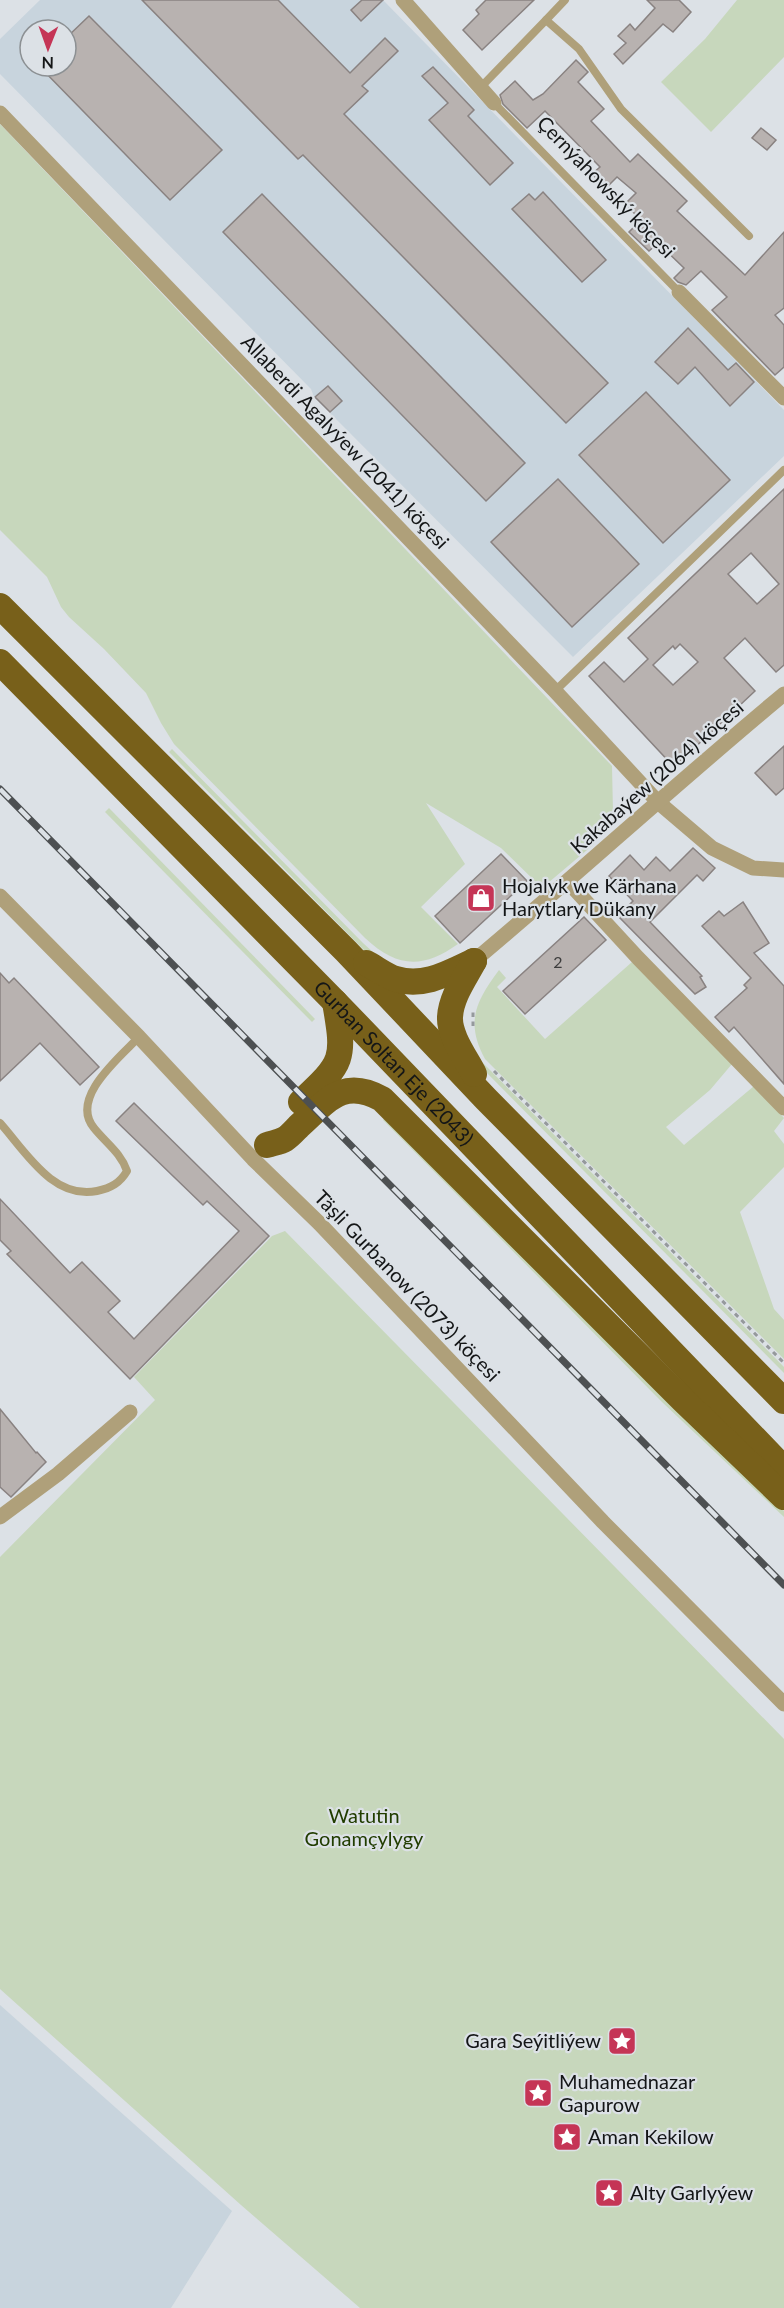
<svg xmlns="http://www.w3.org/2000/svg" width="784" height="2308" font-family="Lato,sans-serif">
  <rect width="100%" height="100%" fill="#dce1e6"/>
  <g fill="#c8d4dd" fill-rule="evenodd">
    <path d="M 40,0 L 383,0 L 784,410 L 784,456 L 573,657 L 330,413 L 314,397 L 311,389 L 0,74 L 0,39 ZM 30,30 L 66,30 L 66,66 L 30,66 Z"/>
    <polygon points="0,2005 232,2211 171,2308 0,2308"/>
  </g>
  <g fill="#c7d7bc">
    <polygon points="737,0 784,0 784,57 711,132 661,82 705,39"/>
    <path d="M 0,124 L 612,766 L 613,812 L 593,845 L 542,888 L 501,848 L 426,803 L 465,864 L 421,907 L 458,944 C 423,969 397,968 365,938 L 174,744 L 161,723 L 146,693 L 104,649 L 69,617 L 61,607 L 47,577 L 0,530 Z"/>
    <polygon points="172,749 363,943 374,953 367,953 360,946 169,752"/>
    <polygon points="109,808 315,1019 312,1022 105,812"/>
    <path d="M 632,962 L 732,1064 L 710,1090 L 666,1127 L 684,1145 L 754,1086 L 784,1118 L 774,1131 L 784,1144 L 784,1167 L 740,1212 L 774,1309 L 784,1320 L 784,1359 L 485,1059 C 465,1022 476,1001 499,970 L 506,978 L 497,987 L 545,1039 Z"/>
    <polygon points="482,1062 784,1367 784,1373 479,1065"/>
    <polygon points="385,1117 784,1511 784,1517 662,1402 383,1120"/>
    <polygon points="285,1231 784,1739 784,2308 360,2308 241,2205 0,1989 0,1557 155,1400 134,1377 272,1236"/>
  </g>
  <g fill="#b8b2b0" stroke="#898281" stroke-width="1.5" fill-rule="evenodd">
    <polygon points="142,0 278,0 350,73 385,38 398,51 362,86 368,91 344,114 608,383 566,423 303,155 298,159"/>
    <polygon points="362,0 383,0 361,21 351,10"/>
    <polygon points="486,0 534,0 482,50 463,30 479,14 476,10"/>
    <polygon points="647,0 679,0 691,12 673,32 663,24 623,64 614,54 626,43 618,36 630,24 635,30 655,8"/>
    <polygon points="89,16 222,150 170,200 39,66 66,66 66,38"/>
    <polygon points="576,60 588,72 578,82 604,109 591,121 630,162 638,154 687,201 677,211 745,275 784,232 784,308 775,315 784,325 784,367 775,375 712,310 727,297 701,271 686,285 678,282 674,278 684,268 658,243 649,251 629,232 641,220 625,204 636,193 617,177 606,188 592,174 600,167 545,111 527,128 503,104 500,95 515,81 533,100 543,94"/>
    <polygon points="433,67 474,110 468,116 513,163 490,185 429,120 448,103 422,76"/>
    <polygon points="761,128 776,140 767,150 752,138"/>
    <polygon points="543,192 606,260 582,282 512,209 529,194 535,200"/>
    <polygon points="262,194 525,463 486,501 223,232"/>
    <polygon points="688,328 728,370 736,363 754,382 730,406 695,367 678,384 655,362"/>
    <polygon points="328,386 342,401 330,412 315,397"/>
    <polygon points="646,392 730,480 663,543 579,455"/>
    <polygon points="558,479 639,564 572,627 491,542"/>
    <path d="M 784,489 L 784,665 L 776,672 L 745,638 L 724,658 L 755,691 L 674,767 L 589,676 L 604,662 L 624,682 L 648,659 L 628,638 ZM 751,553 L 779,584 L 757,604 L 728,574 ZM 680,644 L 698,662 L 673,685 L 653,665 L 673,646 L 675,649 Z"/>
    <polygon points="784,746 784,788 776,795 755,773"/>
    <polygon points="693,848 715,868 703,881 697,875 650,922 702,976 700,977 706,987 695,994 618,916 633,901 609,876 630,855 644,870 656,857 670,871"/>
    <polygon points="501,854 527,881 460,943 435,916"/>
    <polygon points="743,902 769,943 754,953 784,986 784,1084 734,1027 729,1032 715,1017 747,988 744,985 751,978 702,926 719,911 724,916"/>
    <polygon points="584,917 606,940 525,1014 503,991"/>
    <polygon points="0,973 9,983 14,978 99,1067 80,1085 40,1043 0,1081"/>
    <polygon points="134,1103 269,1236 130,1379 7,1254 11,1251 0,1240 0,1199 70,1273 82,1262 120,1301 108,1312 134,1339 239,1231 207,1201 203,1205 116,1121"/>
    <polygon points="0,1409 36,1453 37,1452 46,1462 11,1497 0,1487"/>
  </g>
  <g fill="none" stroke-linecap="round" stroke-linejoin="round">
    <g stroke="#95999c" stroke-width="3" stroke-dasharray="4.5 4.5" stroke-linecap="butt">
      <polyline points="473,1026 473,1011"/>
      <polyline points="494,1071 784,1363"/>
    </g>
    <g stroke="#afa07a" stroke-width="8">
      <polyline points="546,20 565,0"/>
      <polyline points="480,88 546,20 579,49 621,109 749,236"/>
      <polyline points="494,103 679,292"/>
      <polyline points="555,691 784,470"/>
      <path d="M 0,1123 C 25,1151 53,1200 97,1191 C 111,1188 120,1183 127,1171 C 121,1153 106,1143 94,1128 C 69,1098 120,1057 139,1037"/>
    </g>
    <g stroke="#afa07a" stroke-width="15">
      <polyline points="403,0 494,103"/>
      <polyline points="0,113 555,691 658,802 712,848 753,868 784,870"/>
      <polyline points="679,292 784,398"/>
      <polyline points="568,882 638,958 784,1108"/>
      <polyline points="0,896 139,1037 253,1159 319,1223 603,1522 784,1704"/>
      <path d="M 474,961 C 579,873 679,781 784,694"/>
      <polyline points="0,1517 58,1474 130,1412"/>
    </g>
    <g stroke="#78601a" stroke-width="26">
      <polyline points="0,606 346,951 486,1099 784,1401"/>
      <path id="s1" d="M 0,662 L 335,1002 L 784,1469"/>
      <path d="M 366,963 C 376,968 386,976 396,979 C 424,988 450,972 474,961"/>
      <path d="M 474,1074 C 466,1058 449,1036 450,1017 C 451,997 465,978 474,961"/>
      <path d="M 301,1102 C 344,1062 345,1060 335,1002"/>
      <path d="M 267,1145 C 273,1143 280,1142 285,1139 C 290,1136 295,1130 299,1126 C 327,1101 343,1077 382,1099 L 683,1400 L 784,1497"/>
    </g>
    <g stroke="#4d5052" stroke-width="7">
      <polyline id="rail" points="0,789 784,1585"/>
    </g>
    <use href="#rail" stroke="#dce1e6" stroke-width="4.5" stroke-dasharray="14" stroke-linecap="butt"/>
  </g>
  <defs>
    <g id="shop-square" transform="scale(1.5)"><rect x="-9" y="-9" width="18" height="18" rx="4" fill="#c53556" stroke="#dce1e6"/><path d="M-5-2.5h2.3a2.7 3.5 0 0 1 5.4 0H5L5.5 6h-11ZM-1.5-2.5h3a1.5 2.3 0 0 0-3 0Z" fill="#fff"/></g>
    <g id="sight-square" transform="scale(1.5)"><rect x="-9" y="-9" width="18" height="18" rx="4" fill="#c53556" stroke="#dce1e6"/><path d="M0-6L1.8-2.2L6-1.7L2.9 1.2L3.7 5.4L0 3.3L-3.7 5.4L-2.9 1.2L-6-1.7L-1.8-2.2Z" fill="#fff"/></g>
  </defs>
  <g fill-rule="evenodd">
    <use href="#shop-square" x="481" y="898"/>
    <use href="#sight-square" x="622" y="2041"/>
    <use href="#sight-square" x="538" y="2093"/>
    <use href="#sight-square" x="567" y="2137"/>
    <use href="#sight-square" x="609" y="2193"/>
  </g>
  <g text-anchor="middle" stroke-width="4.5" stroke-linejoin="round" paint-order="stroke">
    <g font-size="16" fill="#3d3d3d">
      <text x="558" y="968">2</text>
    </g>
    <g font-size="20" fill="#141617" stroke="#dce1e6">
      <text transform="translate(606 187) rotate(46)" y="7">Çernýahowský köçesi</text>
      <text transform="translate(345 442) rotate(46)" y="7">Allaberdi Agalyýew (2041) köçesi</text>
      <text transform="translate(657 777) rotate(-41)" y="7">Kakabaýew (2064) köçesi</text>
      <text dy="7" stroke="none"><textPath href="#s1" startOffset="562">Gurban Soltan Eje (2043)</textPath></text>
      <text transform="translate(407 1286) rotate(46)" y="7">Täşli Gurbanow (2073) köçesi</text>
    </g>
    <g font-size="20" fill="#141617" stroke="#dce1e6" text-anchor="start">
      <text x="502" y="893">Hojalyk we Kärhana<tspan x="502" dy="23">Harytlary Dükany</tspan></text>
      <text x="601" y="2048" text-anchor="end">Gara Seýitliýew</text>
      <text x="559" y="2089">Muhamednazar<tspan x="559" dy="23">Gapurow</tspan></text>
      <text x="588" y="2144">Aman Kekilow</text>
      <text x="630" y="2200">Alty Garlyýew</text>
    </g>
    <g font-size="20" fill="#213d00" stroke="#dce1e6">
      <text x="364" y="1823">Watutin<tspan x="364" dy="23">Gonamçylygy</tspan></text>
    </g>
  </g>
  <g transform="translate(48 48) rotate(181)"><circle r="28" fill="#dce1e6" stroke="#8c9093" stroke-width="1.5"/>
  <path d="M0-4.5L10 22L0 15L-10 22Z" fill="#c53556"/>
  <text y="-9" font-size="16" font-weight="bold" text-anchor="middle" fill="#141617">N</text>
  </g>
</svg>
